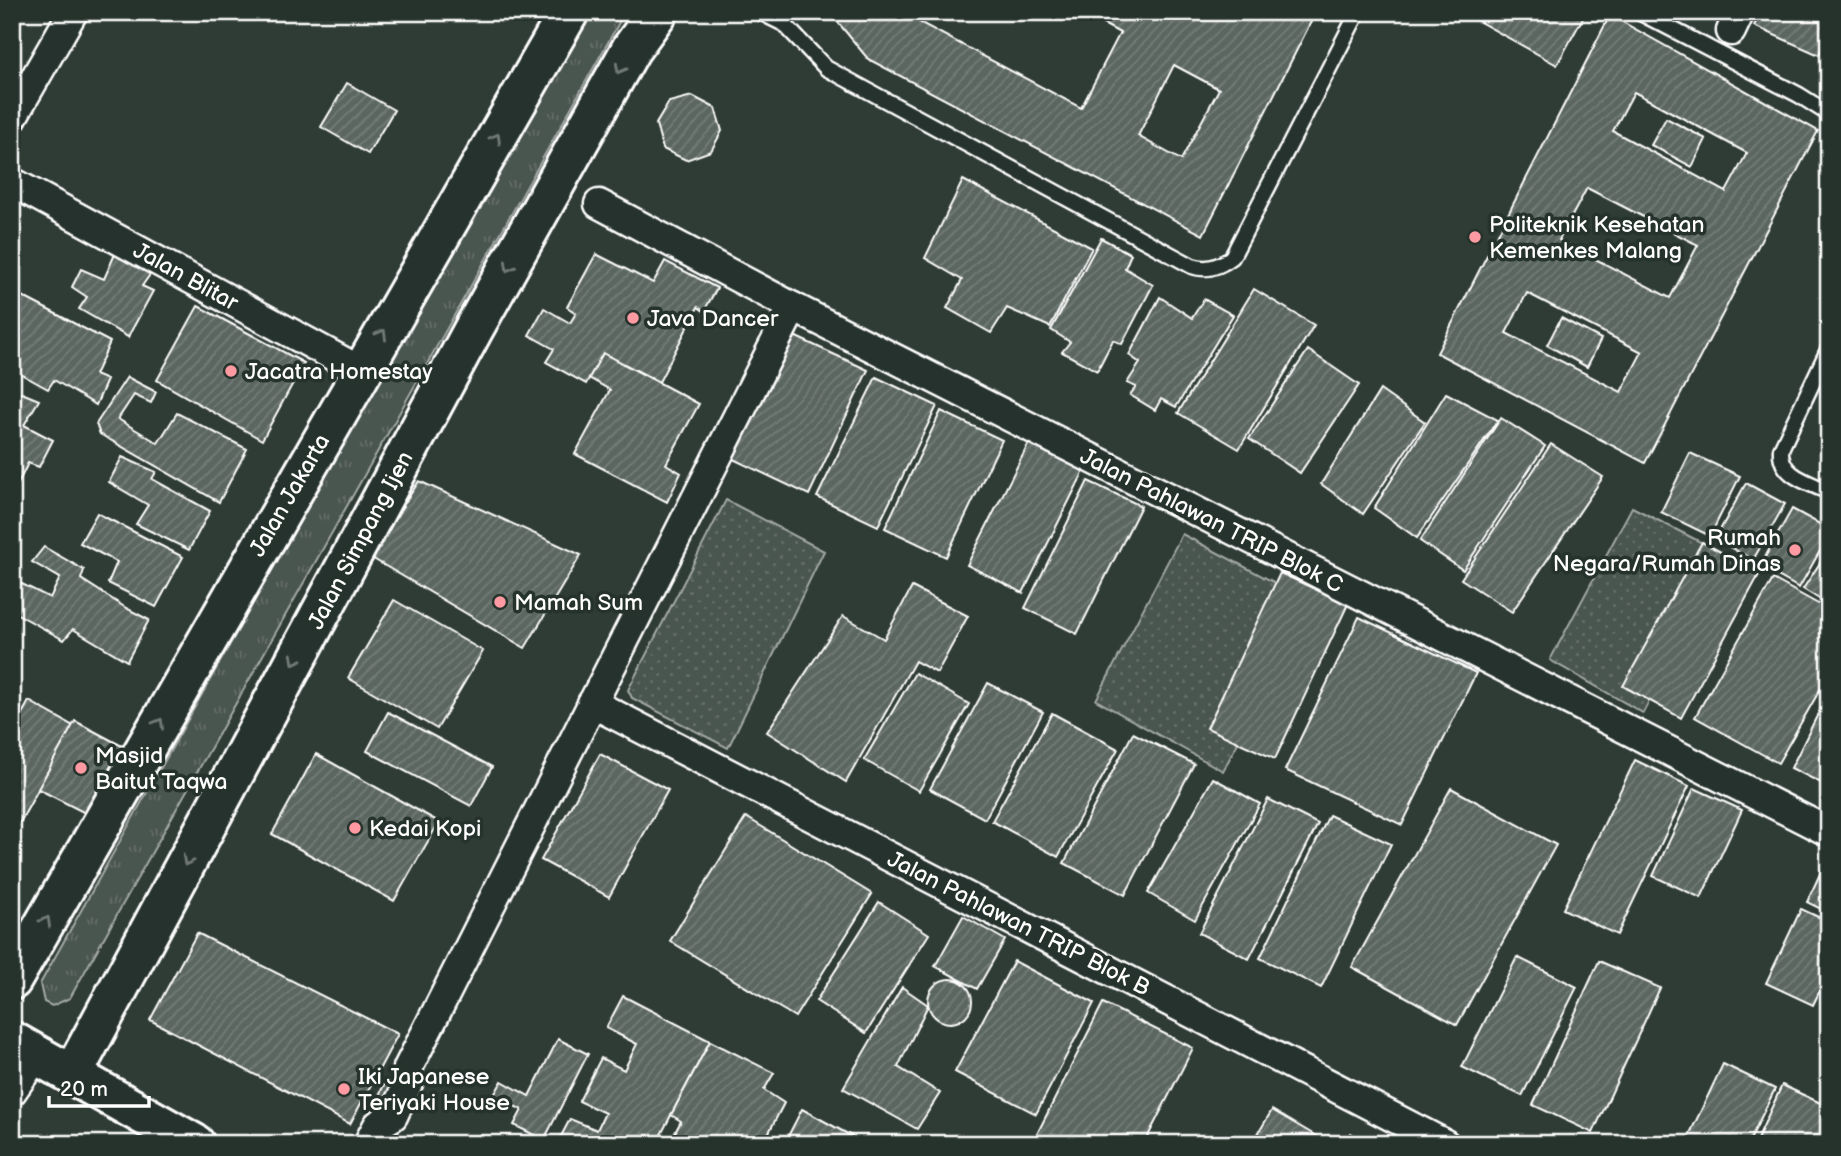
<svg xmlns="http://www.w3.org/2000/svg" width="1841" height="1156" font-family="'Balsamiq Sans',sans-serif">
  <defs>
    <pattern id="grass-dots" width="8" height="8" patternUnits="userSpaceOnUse" patternTransform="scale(1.75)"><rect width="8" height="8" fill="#4a544f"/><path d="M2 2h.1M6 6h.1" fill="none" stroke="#656e69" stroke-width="1.8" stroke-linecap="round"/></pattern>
    <pattern id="park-tufts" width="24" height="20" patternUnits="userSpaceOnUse" patternTransform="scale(1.75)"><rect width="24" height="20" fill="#4a544f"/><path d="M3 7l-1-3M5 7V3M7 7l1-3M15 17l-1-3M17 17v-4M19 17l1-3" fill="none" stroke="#656e69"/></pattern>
    <pattern id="building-hatch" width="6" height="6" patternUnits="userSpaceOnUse" patternTransform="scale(1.75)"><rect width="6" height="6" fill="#5b6661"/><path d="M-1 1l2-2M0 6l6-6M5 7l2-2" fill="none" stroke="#747d79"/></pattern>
  </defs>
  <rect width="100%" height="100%" fill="#2f3b35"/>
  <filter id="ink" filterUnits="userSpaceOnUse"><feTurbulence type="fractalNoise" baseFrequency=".0143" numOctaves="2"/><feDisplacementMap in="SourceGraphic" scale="14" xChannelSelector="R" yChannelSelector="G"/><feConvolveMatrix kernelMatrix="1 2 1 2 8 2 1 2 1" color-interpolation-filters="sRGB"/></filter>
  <g filter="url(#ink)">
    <g fill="url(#grass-dots)" stroke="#a4aaa7" stroke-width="2">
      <polygon points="726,500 824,551 728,748 632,698 628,690"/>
      <polygon points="1632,507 1724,554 1643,713 1550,660"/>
      <polygon points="1182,534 1312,602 1223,771 1096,700"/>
    </g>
    <polygon fill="url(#park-tufts)" stroke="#a4aaa7" stroke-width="2" points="590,12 625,12 70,998 52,1006 44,1002 40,984 532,104"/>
    <g fill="url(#building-hatch)" stroke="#fff" stroke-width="2" fill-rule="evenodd">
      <polygon points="12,12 18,12 14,65 12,64"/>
      <path d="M 843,12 L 908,12 L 906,15 L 1081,108 L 1120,33 L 1081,12 L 1316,12 L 1203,235 L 868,59 L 836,20 ZM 1174,65 L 1219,89 L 1181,160 L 1138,136 Z"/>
      <polygon points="1462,12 1586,12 1557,65"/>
      <polygon points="1761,12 1829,12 1829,35 1819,55 1754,26"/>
      <path d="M 1610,15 L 1818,131 L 1645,463 L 1437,353 ZM 1634,92 L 1747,153 L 1726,192 L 1613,131 ZM 1587,188 L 1698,245 L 1670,298 L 1559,240 ZM 1527,293 L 1642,352 L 1621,392 L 1506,333 Z"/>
      <polygon points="347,83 394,110 368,154 321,127"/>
      <polygon points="692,96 715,108 722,131 711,151 686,160 663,149 656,124 669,102"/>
      <polygon points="1666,118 1706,139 1692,167 1651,145"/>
      <polygon points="963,180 1092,248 1050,327 1007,308 991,333 947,308 962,280 925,258"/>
      <polygon points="1101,238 1131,254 1125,268 1153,285 1122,344 1113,340 1097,371 1062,352 1070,342 1051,330"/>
      <polygon points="115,254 151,273 142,286 153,291 128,337 79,309 87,297 72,287 81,269 104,279"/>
      <polygon points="596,254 653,283 665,261 717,288 704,311 698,307 659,382 603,353 586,384 546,362 554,349 529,335 544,308 570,323 576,313 567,307"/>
      <polygon points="1254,289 1314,325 1239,449 1178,413"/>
      <polygon points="12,291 110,342 95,375 107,380 96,405 54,380 48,389 12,369"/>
      <polygon points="1160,297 1192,318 1204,299 1233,315 1176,407 1161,399 1155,410 1130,395 1136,387 1127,383 1140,363 1129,355"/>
      <polygon points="198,306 304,363 262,440 157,380"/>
      <polygon points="1561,318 1601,339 1587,367 1547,345"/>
      <polygon points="792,335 868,370 809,495 733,459"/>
      <polygon points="1308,350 1359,385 1300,473 1249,439"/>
      <polygon points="603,353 699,404 666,464 681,473 667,502 575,454 610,390 589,378"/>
      <polygon points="127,377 156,392 151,403 134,395 118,419 158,443 177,413 247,449 219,502 100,434 96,424"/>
      <polygon points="876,377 937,406 878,526 817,497"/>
      <polygon points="12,389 39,400 24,425 53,440 39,467 28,463 12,496"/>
      <polygon points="1380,390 1425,422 1363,514 1321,484"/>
      <polygon points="1446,393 1498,420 1417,538 1374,508"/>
      <polygon points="941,411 1002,440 946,557 885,528"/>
      <polygon points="1501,418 1545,446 1463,570 1420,541"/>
      <polygon points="1029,443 1084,471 1023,593 967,565"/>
      <polygon points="1551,444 1603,477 1512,612 1461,579"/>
      <polygon points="1690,453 1740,476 1710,536 1661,512"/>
      <polygon points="122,457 156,472 152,479 210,511 189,550 136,524 148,505 109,482"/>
      <polygon points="419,481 581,555 525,648 370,557"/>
      <polygon points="1088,481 1141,506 1077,634 1025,608"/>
      <polygon points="1746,483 1785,504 1753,560 1715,539"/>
      <polygon points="1792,509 1829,529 1829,535 1799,588 1760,566"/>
      <polygon points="97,513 183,557 156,607 108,583 117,562 80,543"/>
      <polygon points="1702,542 1760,573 1681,718 1623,686"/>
      <polygon points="44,547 84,570 81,579 126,608 149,620 127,661 73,629 64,640 12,611 12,586 16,581 50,598 60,578 32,562"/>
      <polygon points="1829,549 1829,605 1803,589"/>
      <polygon points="1280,573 1348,604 1275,759 1207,728"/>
      <polygon points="1773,579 1829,610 1829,674 1778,763 1695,717"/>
      <polygon points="912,587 968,616 937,673 915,661 846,782 767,732 843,616 884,639"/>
      <polygon points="394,600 483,651 437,729 348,678"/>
      <polygon points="1359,617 1476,673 1402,825 1285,770"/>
      <polygon points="915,673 969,704 919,791 864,760"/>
      <polygon points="988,683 1043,712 985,819 930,789"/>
      <polygon points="1829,692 1829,787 1791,768"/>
      <polygon points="29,701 73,726 12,837 12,732"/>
      <polygon points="388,712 492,767 471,806 367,751"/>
      <polygon points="1052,713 1118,749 1058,857 992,821"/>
      <polygon points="75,721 124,747 89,815 38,789"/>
      <polygon points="1133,733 1194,764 1125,895 1064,863"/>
      <polygon points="316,754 439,822 394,901 272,834"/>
      <polygon points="600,754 668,790 609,897 541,860"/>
      <polygon points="1635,760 1689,786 1617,935 1563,909"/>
      <polygon points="1213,778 1260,804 1195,920 1148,893"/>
      <polygon points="1451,788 1556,845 1457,1025 1352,967"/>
      <polygon points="1694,788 1742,810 1701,898 1653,876"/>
      <polygon points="1268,799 1318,824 1249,959 1199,933"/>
      <polygon points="1329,815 1391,844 1321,988 1260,958"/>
      <polygon points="746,817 872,894 795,1017 670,941"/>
      <polygon points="1824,865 1829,867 1829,913 1807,902"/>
      <polygon points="879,902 929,934 866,1033 816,1001"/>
      <polygon points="1801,909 1829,922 1829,972 1813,1005 1766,983"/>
      <polygon points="963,916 1005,940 977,989 935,966"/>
      <polygon points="197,933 398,1034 350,1124 150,1020"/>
      <polygon points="1517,957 1577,987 1522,1096 1462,1067"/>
      <polygon points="1014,961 1094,1003 1036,1114 955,1072"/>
      <polygon points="1599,961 1660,988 1593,1133 1533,1105"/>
      <circle cx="950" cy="1001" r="22"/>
      <polygon points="902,987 928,1005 898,1067 940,1093 917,1129 843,1088"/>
      <polygon points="623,996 710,1041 656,1144 557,1144 570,1119 597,1130 605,1113 579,1101 601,1058 624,1070 637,1044 606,1028"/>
      <polygon points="1103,1003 1193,1048 1144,1144 1042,1144 1034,1140"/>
      <polygon points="558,1039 588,1054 544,1140 514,1125 522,1110 494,1095 502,1081 529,1096"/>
      <polygon points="710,1041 774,1073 764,1090 784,1103 763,1144 669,1144 681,1121 671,1115"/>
      <polygon points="1723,1064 1775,1089 1748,1144 1685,1144"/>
      <polygon points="386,1080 397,1087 388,1105 377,1100"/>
      <polygon points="1782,1085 1829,1107 1829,1144 1755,1144"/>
      <polygon points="802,1109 866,1144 784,1144"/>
      <polygon points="1272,1110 1328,1143 1252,1144"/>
      <polygon points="1351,1133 1370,1144 1344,1144"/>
    </g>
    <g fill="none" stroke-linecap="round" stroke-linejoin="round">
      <g stroke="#fff" stroke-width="19">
        <g id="lane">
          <path d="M 760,12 L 784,24 L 826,68 L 1192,266 C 1207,271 1219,267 1232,257 L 1358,12"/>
          <polyline points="1639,12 1799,95 1829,114"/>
          <path d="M 1829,348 L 1781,449 C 1779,476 1808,482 1829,492"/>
        </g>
      </g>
      <g stroke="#fff" stroke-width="33">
        <g id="street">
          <polyline points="1731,31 1740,12"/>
          <polyline points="12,118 73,12"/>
          <polyline points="12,182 361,371"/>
          <polyline points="599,204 793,307 1829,832"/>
          <polyline points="592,703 1445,1144"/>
          <polyline points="12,1091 37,1055"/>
          <polyline points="368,1144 378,1125 393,1116 409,1081 408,1068 793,307"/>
        </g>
      </g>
      <g stroke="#fff" stroke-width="44">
        <g id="secondary">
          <polyline points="12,980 569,12"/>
          <polyline points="12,1041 195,1144"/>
          <polyline points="72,1075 473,330 631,49 658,12"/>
        </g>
      </g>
      <use href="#lane" stroke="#26332d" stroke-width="14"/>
      <use href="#street" stroke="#26332d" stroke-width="28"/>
      <use href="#secondary" stroke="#26332d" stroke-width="38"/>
    </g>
    <defs><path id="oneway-chevron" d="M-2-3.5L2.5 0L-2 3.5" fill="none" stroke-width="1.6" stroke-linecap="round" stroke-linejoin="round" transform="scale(1.75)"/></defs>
    <g stroke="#727a76">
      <use href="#oneway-chevron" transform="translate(620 69) rotate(119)"/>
      <use href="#oneway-chevron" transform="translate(496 138) rotate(-60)"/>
      <use href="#oneway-chevron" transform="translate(509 267) rotate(119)"/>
      <use href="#oneway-chevron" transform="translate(382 334) rotate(-60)"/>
      <use href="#oneway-chevron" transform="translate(295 660) rotate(118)"/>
      <use href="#oneway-chevron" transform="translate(159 723) rotate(-60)"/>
      <use href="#oneway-chevron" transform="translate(187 861) rotate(118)"/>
      <use href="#oneway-chevron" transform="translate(46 921) rotate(-60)"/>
    </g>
  </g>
  <g fill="#ff9aa2" stroke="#26332d" stroke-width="2.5">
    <circle cx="1475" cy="237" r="7"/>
    <circle cx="633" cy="318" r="7"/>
    <circle cx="231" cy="371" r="7"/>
    <circle cx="1795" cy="550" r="7"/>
    <circle cx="500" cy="602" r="7"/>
    <circle cx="81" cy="768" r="7"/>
    <circle cx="355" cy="828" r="7"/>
    <circle cx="344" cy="1089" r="7"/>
  </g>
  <g text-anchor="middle" stroke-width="7" stroke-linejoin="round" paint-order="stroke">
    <g font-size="23" fill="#fff" stroke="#26332d" text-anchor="start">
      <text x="1489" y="232">Politeknik Kesehatan<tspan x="1489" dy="26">Kemenkes Malang</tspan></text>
      <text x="647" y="326">Java Dancer</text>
      <text x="245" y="379">Jacatra Homestay</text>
      <text x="1781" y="545" text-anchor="end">Rumah<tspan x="1781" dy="26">Negara/Rumah Dinas</tspan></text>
      <text x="514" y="610">Mamah Sum</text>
      <text x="95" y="763">Masjid<tspan x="95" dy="26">Baitut Taqwa</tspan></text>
      <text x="369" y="836">Kedai Kopi</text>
      <text x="358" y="1084">Iki Japanese<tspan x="358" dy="26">Teriyaki House</tspan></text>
    </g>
    <g font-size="23" fill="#fff" stroke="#26332d">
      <text transform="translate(186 276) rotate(29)" y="8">Jalan Blitar</text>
      <text transform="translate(289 495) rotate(-60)" y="8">Jalan Jakarta</text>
      <text transform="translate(1212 520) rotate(27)" y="8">Jalan Pahlawan TRIP Blok C</text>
      <text transform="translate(360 540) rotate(-62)" y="8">Jalan Simpang Ijen</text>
      <text transform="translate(1019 923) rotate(27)" y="8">Jalan Pahlawan TRIP Blok B</text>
    </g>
  </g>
  <rect width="1841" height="1156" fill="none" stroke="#26332d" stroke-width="42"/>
  <rect x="21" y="21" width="1799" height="1114" fill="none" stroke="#fff" stroke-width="2.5" filter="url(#ink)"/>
  <path d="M49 1096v10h100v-10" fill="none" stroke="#ffffff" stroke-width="3.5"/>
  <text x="60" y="1096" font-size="21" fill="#ffffff" stroke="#26332d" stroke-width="5" paint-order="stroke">20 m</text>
</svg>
